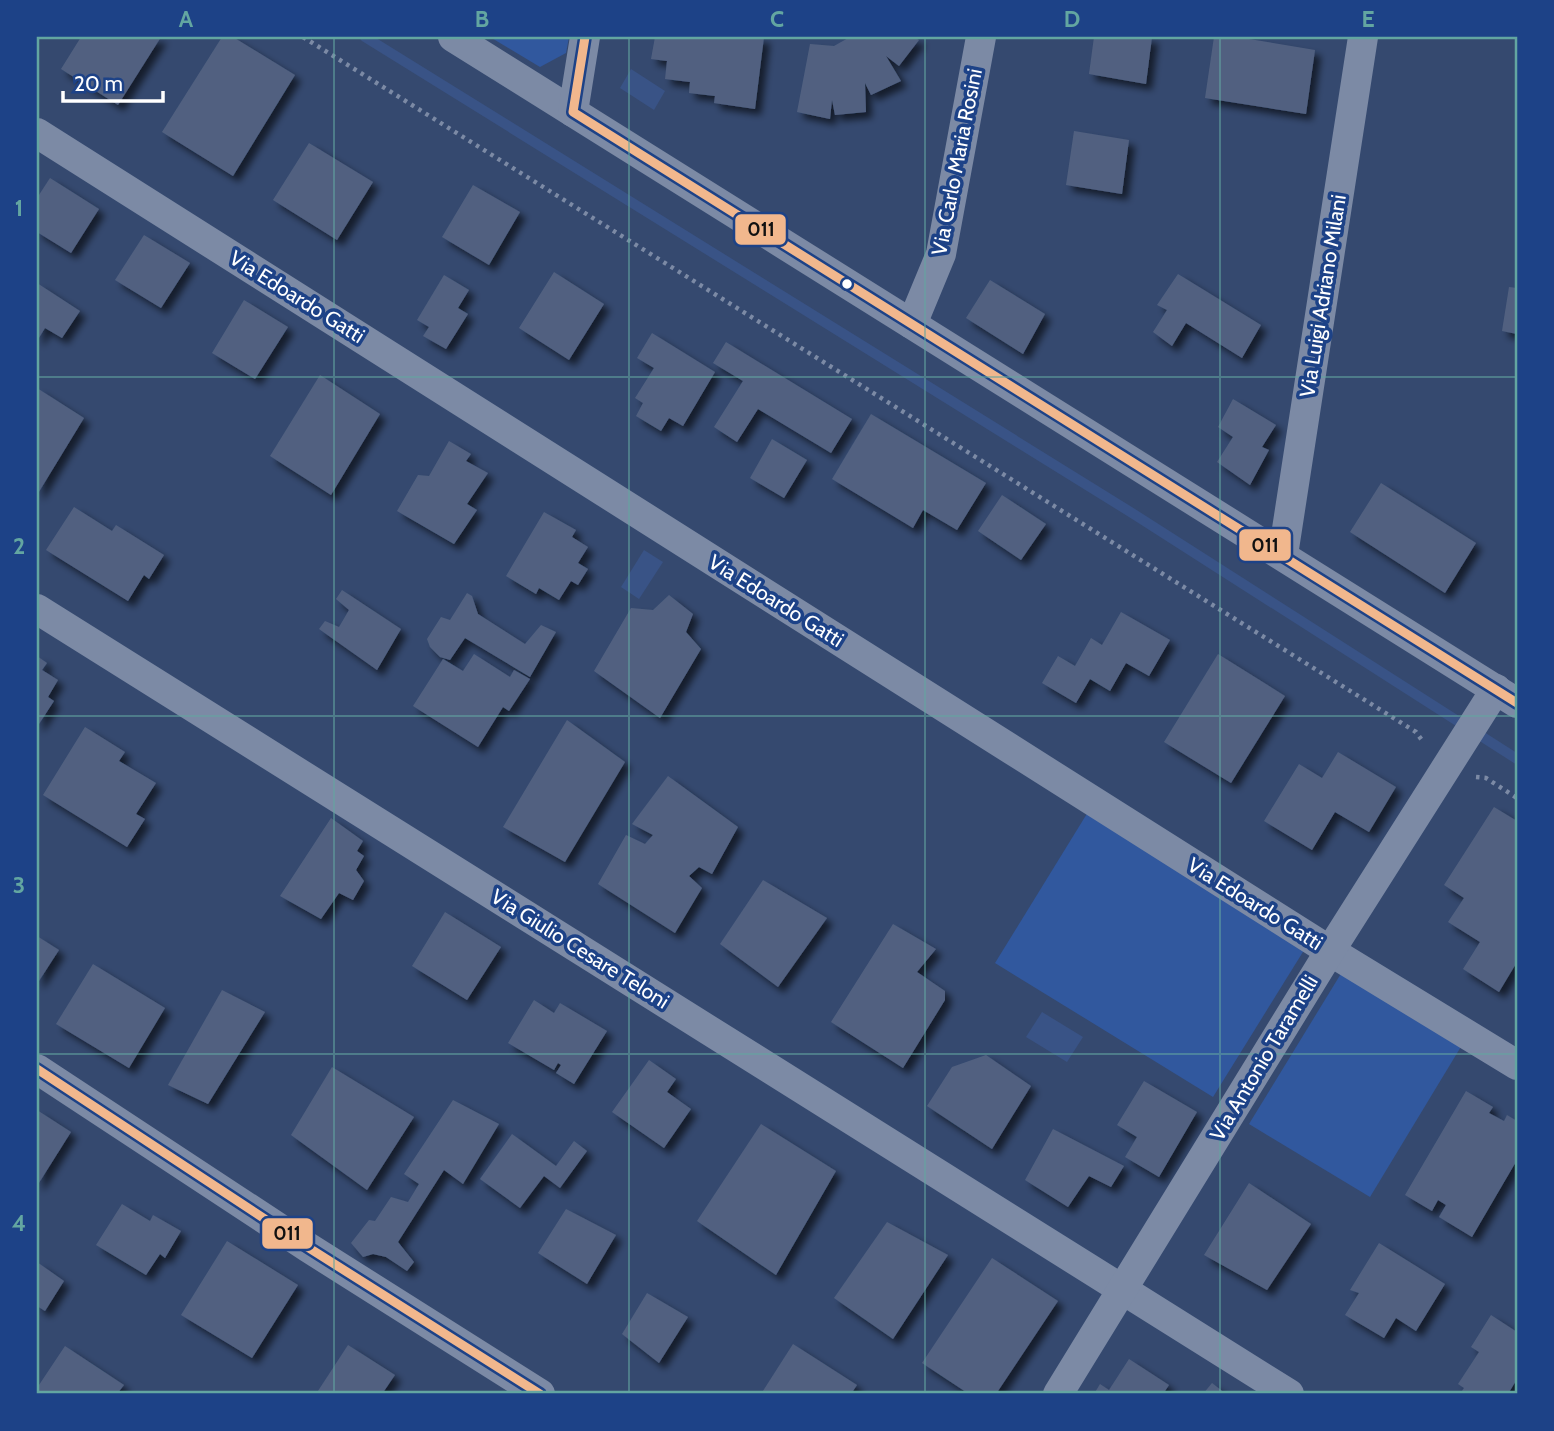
<svg xmlns="http://www.w3.org/2000/svg" width="1554" height="1431" font-family="Cabin,sans-serif">
  <defs>
    <filter id="shadow"><feDropShadow dx="6" dy="6" stdDeviation="3.5" flood-color="#0009"/></filter>
  </defs>
  <rect width="100%" height="100%" fill="#35496f"/>
  <g fill="#31589e">
    <polygon points="490,37 569,37 566,53 540,67"/>
    <polygon points="1088,812 1306,947 1213,1097 995,963"/>
    <polygon points="1342,972 1462,1045 1370,1197 1249,1124"/>
  </g>
  <g fill="#395386">
    <polygon points="631,69 665,91 654,110 620,88"/>
    <polygon points="644,550 663,562 639,599 621,587"/>
    <polygon points="1042,1012 1083,1037 1067,1062 1026,1037"/>
  </g>
  <g fill="none" stroke-linecap="round" stroke-linejoin="round">
    <polyline stroke="#395386" stroke-width="10" points="365,37 1132,513 1517,759"/>
  </g>
  <g fill="#516180" filter="url(#shadow)">
    <polygon points="81,37 161,37 118,105 61,69"/>
    <polygon points="222,37 233,37 295,75 233,176 162,132"/>
    <polygon points="655,37 764,37 755,109 714,103 715,96 689,93 690,82 665,79 667,61 651,59"/>
    <polygon points="850,37 914,37 919,40 899,66 886,56 901,81 871,95 865,83 866,112 835,115 832,100 830,119 797,112 810,44 834,46"/>
    <polygon points="1094,37 1152,37 1146,84 1089,74"/>
    <polygon points="1214,37 1237,37 1315,50 1306,114 1205,98"/>
    <polygon points="1074,131 1129,140 1122,194 1066,185"/>
    <polygon points="309,143 373,182 337,240 273,200"/>
    <polygon points="50,178 99,209 71,253 37,232 37,198"/>
    <polygon points="473,185 520,212 489,265 442,237"/>
    <polygon points="144,235 190,263 161,308 115,280"/>
    <polygon points="554,272 604,304 569,360 519,328"/>
    <polygon points="1178,274 1261,325 1242,358 1186,323 1172,346 1153,332 1167,310 1157,305"/>
    <polygon points="444,275 469,290 458,308 468,314 446,349 423,336 429,327 417,320"/>
    <polygon points="990,280 1045,314 1023,354 966,318"/>
    <polygon points="37,283 80,311 62,338 45,328 37,341"/>
    <polygon points="1509,287 1517,288 1517,334 1502,331"/>
    <polygon points="244,300 288,327 255,379 212,353"/>
    <polygon points="652,333 715,372 683,426 669,418 661,431 636,416 643,403 635,398 654,368 637,358"/>
    <polygon points="726,342 852,419 831,453 758,409 737,442 714,427 743,381 713,363"/>
    <polygon points="320,375 380,414 331,495 270,456"/>
    <polygon points="37,388 84,418 37,495"/>
    <polygon points="1233,399 1276,425 1262,447 1269,450 1250,485 1217,462 1233,437 1218,427"/>
    <polygon points="871,414 986,483 957,530 923,510 913,528 832,479"/>
    <polygon points="772,439 807,460 784,498 750,478"/>
    <polygon points="449,441 471,454 466,461 488,473 467,504 477,510 454,544 397,511 418,475 429,476"/>
    <polygon points="1381,483 1476,543 1445,593 1350,532"/>
    <polygon points="1002,495 1046,524 1021,560 978,531"/>
    <polygon points="74,507 112,531 116,525 164,555 149,579 144,575 128,601 46,550"/>
    <polygon points="544,512 576,530 572,537 588,547 578,563 588,569 578,585 571,581 559,600 539,588 536,594 506,576"/>
    <polygon points="342,590 401,629 377,670 319,629 325,621 339,627 349,610 336,599"/>
    <polygon points="467,593 472,596 478,614 525,644 541,625 556,632 530,677 465,638 450,660 440,657 430,647 427,639 441,617 450,620"/>
    <polygon points="669,595 693,614 686,632 701,649 660,718 594,671 631,608 653,610"/>
    <polygon points="1121,612 1170,640 1149,676 1126,663 1110,691 1090,679 1076,703 1042,683 1058,656 1075,666 1091,638 1102,645"/>
    <polygon points="474,654 510,677 514,670 530,679 509,711 503,707 478,747 413,706 443,659 463,671"/>
    <polygon points="1218,654 1285,696 1231,783 1164,742"/>
    <polygon points="37,656 47,663 42,670 58,680 48,697 54,701 37,727"/>
    <polygon points="567,720 625,762 565,862 503,827"/>
    <polygon points="85,727 125,752 119,761 156,783 136,814 145,819 127,847 43,795"/>
    <polygon points="1338,752 1396,787 1369,832 1335,812 1312,850 1264,821 1299,764 1322,778"/>
    <polygon points="668,776 738,827 712,874 699,867 689,876 702,888 675,933 598,884 626,835 645,844 653,835 632,824"/>
    <polygon points="1494,807 1517,821 1517,962 1499,992 1463,969 1480,942 1448,922 1464,898 1444,885"/>
    <polygon points="331,818 363,841 357,851 364,856 356,870 364,881 353,900 339,893 321,919 280,896"/>
    <polygon points="763,880 827,918 778,987 720,944"/>
    <polygon points="445,912 501,947 467,1000 412,966"/>
    <polygon points="893,924 936,949 917,972 945,991 945,1000 903,1068 831,1022"/>
    <polygon points="37,936 59,950 37,984"/>
    <polygon points="93,964 165,1008 129,1068 56,1024"/>
    <polygon points="222,990 265,1012 208,1104 168,1085"/>
    <polygon points="534,1000 554,1013 560,1003 607,1031 574,1084 556,1073 561,1065 558,1063 554,1070 508,1043"/>
    <polygon points="986,1055 1031,1086 992,1149 927,1106 952,1067"/>
    <polygon points="649,1060 676,1079 667,1092 691,1109 664,1148 612,1112"/>
    <polygon points="332,1067 414,1117 367,1190 291,1135"/>
    <polygon points="1144,1081 1197,1112 1159,1177 1125,1157 1137,1137 1117,1125"/>
    <polygon points="1466,1091 1493,1107 1489,1113 1504,1121 1507,1115 1517,1121 1517,1160 1472,1237 1439,1217 1446,1205 1438,1200 1432,1211 1405,1195"/>
    <polygon points="453,1100 499,1124 463,1184 444,1170 398,1242 414,1262 407,1271 386,1257 373,1254 363,1257 351,1243 369,1220 375,1221 391,1197 408,1202 419,1184 404,1174"/>
    <polygon points="37,1110 71,1132 37,1186"/>
    <polygon points="761,1124 836,1171 776,1275 697,1221"/>
    <polygon points="1053,1129 1124,1166 1111,1187 1089,1176 1068,1207 1025,1180"/>
    <polygon points="512,1134 556,1166 574,1141 587,1151 560,1188 544,1176 520,1208 480,1179"/>
    <polygon points="1249,1183 1311,1224 1267,1290 1204,1255"/>
    <polygon points="122,1204 150,1221 153,1215 181,1231 165,1258 160,1254 146,1275 96,1245"/>
    <polygon points="566,1209 616,1235 587,1284 538,1253"/>
    <polygon points="887,1222 948,1255 893,1339 834,1298"/>
    <polygon points="227,1241 298,1285 252,1358 181,1315"/>
    <polygon points="1379,1243 1445,1284 1416,1331 1396,1318 1384,1338 1345,1315 1359,1293 1350,1290"/>
    <polygon points="992,1258 1058,1301 996,1394 969,1394 922,1363"/>
    <polygon points="37,1262 64,1281 45,1311 37,1306"/>
    <polygon points="647,1293 688,1317 659,1363 622,1334"/>
    <polygon points="1491,1315 1517,1332 1517,1379 1508,1394 1460,1394 1464,1388 1458,1384 1479,1352 1471,1347"/>
    <polygon points="793,1344 857,1385 851,1394 761,1394"/>
    <polygon points="348,1345 395,1375 382,1394 316,1394"/>
    <polygon points="65,1346 124,1385 117,1394 37,1394 37,1388"/>
    <polygon points="1129,1359 1169,1385 1163,1394 1094,1394 1100,1384 1109,1390"/>
    <polygon points="1212,1383 1226,1394 1203,1394"/>
  </g>
  <g fill="none" stroke-linecap="round" stroke-linejoin="round">
    <g stroke="#7c8aa5" stroke-width="4.5" stroke-dasharray="3.5 5" stroke-linecap="butt">
      <polyline points="303,37 1416,732 1424,743"/>
      <polyline points="1476,777 1486,778 1517,798"/>
    </g>
    <g stroke="#7c8aa5" stroke-width="30">
      <polyline points="453,37 1517,703"/>
      <polyline points="573,112 585,37"/>
      <polyline points="37,133 1330,951 1517,1065"/>
      <polyline points="912,324 941,254 981,37"/>
      <polyline points="1283,555 1363,37"/>
      <polyline points="37,609 1289,1394"/>
      <polyline points="37,1069 309,1248 540,1394"/>
      <polyline points="1058,1394 1330,951 1496,689"/>
    </g>
    <g stroke="#1d4287" stroke-width="14">
      <g id="bus-1">
        <polyline points="585,37 573,112 1517,703"/>
        <polyline points="37,1069 309,1248 540,1394"/>
      </g>
    </g>
    <use href="#bus-1" stroke="#f1b78d" stroke-width="9"/>
  </g>
  <path fill="none" stroke="#63a6a1" stroke-width="2" stroke-opacity="0.55" d="M 334,37 L 334,1394M 629,37 L 629,1394M 925,37 L 925,1394M 1220,37 L 1220,1394M 37,377 L 1517,377M 37,716 L 1517,716M 37,1054 L 1517,1054"/>
  <circle fill="#fff" stroke="#1d4287" stroke-width="2.5" cx="847" cy="284" r="6"/>
  <g text-anchor="middle" stroke-width="7" stroke-linejoin="round" paint-order="stroke">
    <g font-size="21" fill="#fff" stroke="#1d4287">
      <text transform="translate(957 162) rotate(-79)" y="7">Via Carlo Maria Rosini</text>
      <text transform="translate(1323 296) rotate(-81)" y="7">Via Luigi Adriano Milani</text>
      <text transform="translate(297 297) rotate(32)" y="7">Via Edoardo Gatti</text>
      <text transform="translate(776 601) rotate(32)" y="7">Via Edoardo Gatti</text>
      <text transform="translate(1255 904) rotate(32)" y="7">Via Edoardo Gatti</text>
      <text transform="translate(580 949) rotate(32)" y="7">Via Giulio Cesare Teloni</text>
      <text transform="translate(1264 1058) rotate(-59)" y="7">Via Antonio Taramelli</text>
    </g>
  </g>
  <g stroke="#1d4287" stroke-width="2.5">
    <rect x="734" y="213" width="53" height="33" rx="7" fill="#f1b78d"/>
    <rect x="1238" y="528" width="54" height="34" rx="7" fill="#f1b78d"/>
    <rect x="261" y="1217" width="53" height="33" rx="7" fill="#f1b78d"/>
  </g>
  <g font-size="19" text-anchor="middle" font-weight="bold" fill="#111">
    <text x="761" y="236">011</text>
    <text x="1265" y="552">011</text>
    <text x="287" y="1240">011</text>
  </g>
  <rect width="1554" height="1431" fill="none" stroke="#1d4287" stroke-width="77"/>
  <path d="M63 91v10h100v-10" fill="none" stroke="#ffffff" stroke-width="3.5"/>
  <text x="74" y="91" font-size="21" fill="#ffffff" stroke="#1d4287" stroke-width="5" paint-order="stroke">20 m</text>
  <rect x="38" y="38" width="1478" height="1354" fill="none" stroke="#63a6a1" stroke-width="2.5"/>
  <g font-size="23" text-anchor="middle" font-weight="bold" fill="#63a6a1">
    <text x="186" y="27">A</text>
    <text x="482" y="27">B</text>
    <text x="777" y="27">C</text>
    <text x="1072" y="27">D</text>
    <text x="1368" y="27">E</text>
    <text x="19" y="216">1</text>
    <text x="19" y="554">2</text>
    <text x="19" y="893">3</text>
    <text x="19" y="1231">4</text>
  </g>
</svg>
